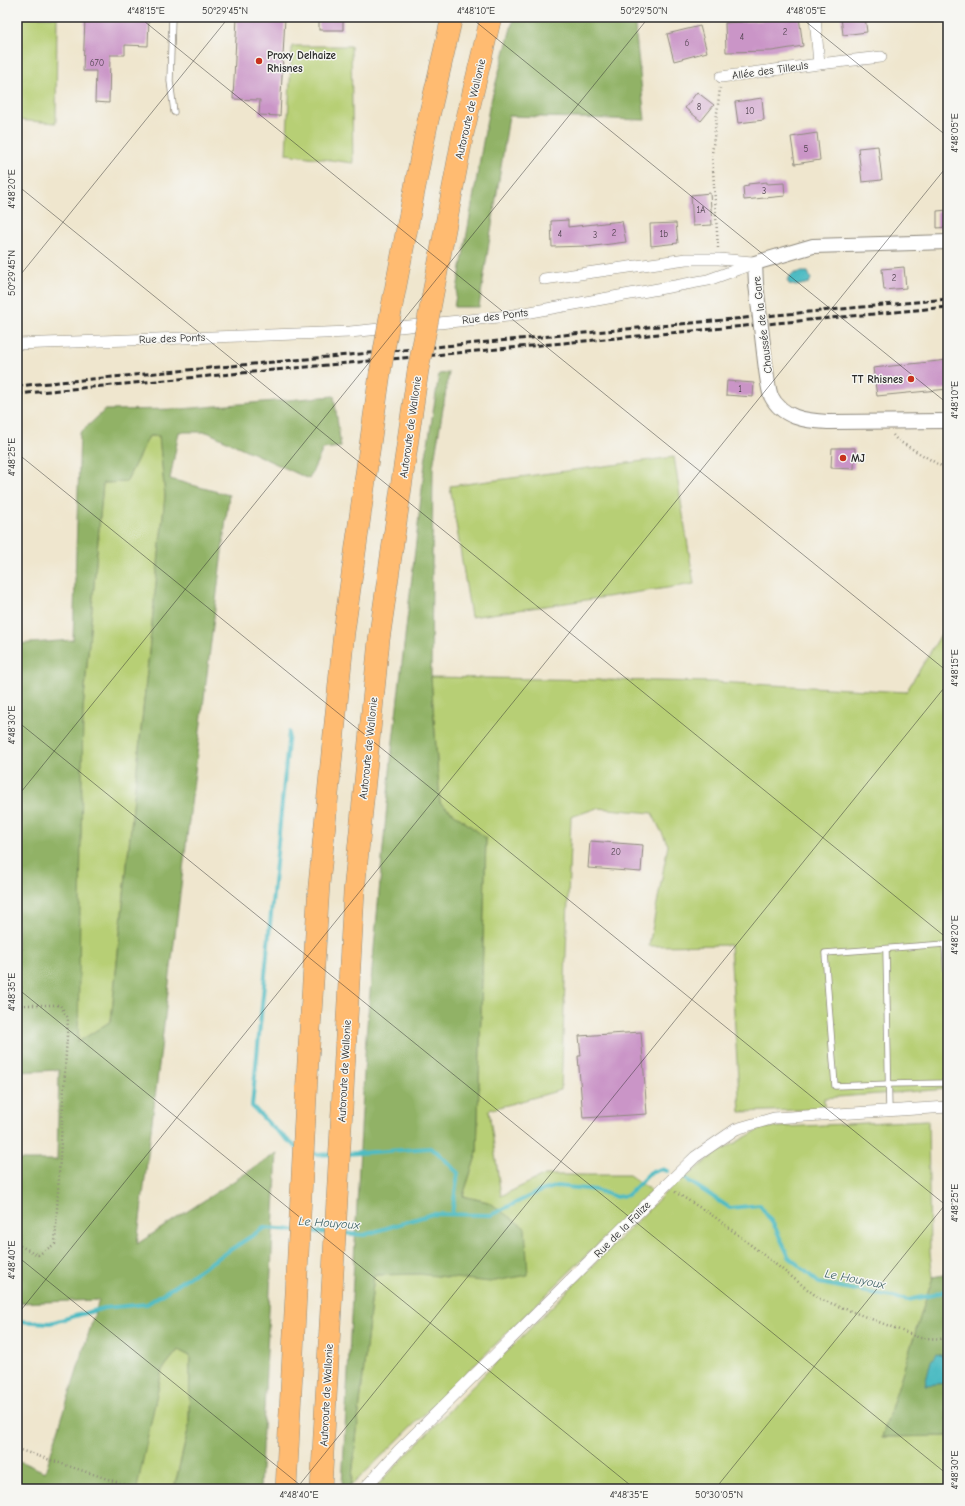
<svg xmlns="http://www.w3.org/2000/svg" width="965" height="1506" font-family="'Comic Neue',sans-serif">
  <rect width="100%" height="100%" fill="#f6f6f2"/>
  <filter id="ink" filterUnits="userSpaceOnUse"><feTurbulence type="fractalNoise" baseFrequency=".025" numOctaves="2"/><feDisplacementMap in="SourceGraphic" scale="8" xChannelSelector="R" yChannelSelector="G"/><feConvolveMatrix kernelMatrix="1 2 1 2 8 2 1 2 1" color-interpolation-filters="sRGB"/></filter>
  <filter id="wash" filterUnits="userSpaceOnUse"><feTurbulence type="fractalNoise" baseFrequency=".012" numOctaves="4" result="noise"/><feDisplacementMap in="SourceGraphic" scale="16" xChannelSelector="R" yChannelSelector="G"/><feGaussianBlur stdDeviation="0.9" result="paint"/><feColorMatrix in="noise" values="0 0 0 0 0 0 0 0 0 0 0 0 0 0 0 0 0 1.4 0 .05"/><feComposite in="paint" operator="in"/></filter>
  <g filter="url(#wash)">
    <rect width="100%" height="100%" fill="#efe6ce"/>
    <g fill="#b7cf74" stroke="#717d50">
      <polygon points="17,17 57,17 56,123 17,120"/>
      <polygon points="292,46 351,46 353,163 286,154"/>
      <polygon points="149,436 159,436 165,496 111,1021 77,1043 83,710 103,483 126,482"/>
      <polygon points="674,457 694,584 471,617 450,486"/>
      <polygon points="948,623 948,1089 824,1098 824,1109 740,1112 730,945 649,946 668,845 652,813 597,808 571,817 561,1090 489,1110 501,1196 545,1175 629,1175 652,1191 351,1486 374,1275 419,1274 488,1202 463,1196 477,1153 486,838 440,803 431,677 715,682 906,692"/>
      <polygon points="928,1120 930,1253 933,1277 882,1437 948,1436 948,1489 374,1489 461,1398 666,1192 717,1153 762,1128"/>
      <polygon points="178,1350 190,1356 189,1426 174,1489 136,1489 162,1370"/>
    </g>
    <g fill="#91b266" stroke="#5e6e48" fill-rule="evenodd">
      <polygon points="514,17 634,17 645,120 509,116 479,307 454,307 489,108"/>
      <polygon points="449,373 433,467 431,677 440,803 486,838 477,1153 463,1196 488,1202 525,1228 528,1275 490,1282 419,1274 374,1275 351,1486 342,1485 366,1036 392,750 425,463 439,374"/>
      <path d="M 334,396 L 341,447 L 323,449 L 309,479 L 207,432 L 179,432 L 170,479 L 229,495 L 137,1244 L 277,1153 L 260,1489 L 174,1489 L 189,1426 L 190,1356 L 178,1350 L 162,1370 L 137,1488 L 138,1489 L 17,1489 L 17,1460 L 45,1472 L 99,1300 L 17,1303 L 17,1160 L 57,1160 L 59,1070 L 17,1072 L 17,644 L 73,640 L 80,433 L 105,410 L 181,409 ZM 149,436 L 159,436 L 165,496 L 111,1021 L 78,1042 L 83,710 L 103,483 L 126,482 Z"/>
      <polygon points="948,1274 948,1436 882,1437 933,1277"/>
    </g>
    <g fill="#4dbbc3" stroke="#3c7377">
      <polygon points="800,272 808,272 811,279 809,283 796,286 789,284 787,280 792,274"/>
      <polygon points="936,1354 948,1357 948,1383 925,1385 931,1361"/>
    </g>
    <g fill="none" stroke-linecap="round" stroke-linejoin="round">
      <g stroke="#4dbbc3" stroke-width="4">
        <polyline points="289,732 252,1106 271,1126 297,1148"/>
        <polyline points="309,1152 318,1155 334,1154"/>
        <polyline points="345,1154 430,1148 437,1152 458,1173 452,1214"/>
        <polyline points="686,1179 730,1208 760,1205 775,1227 789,1257 819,1283 908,1300 933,1295 948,1290"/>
        <polyline points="305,1231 330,1233"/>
        <polyline points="341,1233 364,1235 432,1214 491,1215 538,1192 557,1186 596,1190 616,1197 628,1195 650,1173 661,1169 667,1171"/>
        <polyline points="17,1321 50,1323 104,1308 147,1304 264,1228 294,1230"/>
      </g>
    </g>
    <g id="blocks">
      <g fill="#ca95c7">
        <polygon points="85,17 149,17 148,46 125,45 125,55 110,55 109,103 95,102 96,71 83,71"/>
        <polygon points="237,17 285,17 280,116 259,115 260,100 233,99"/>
        <rect x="319" y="17" width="24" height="13"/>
        <polygon points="767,17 799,17 803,46 772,51 726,52 725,23 768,20"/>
        <polygon points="841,17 865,17 867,32 843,35"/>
        <polygon points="700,26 707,52 674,61 667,34"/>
        <polygon points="697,92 714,105 701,121 685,108"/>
        <polygon points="762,98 764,120 738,123 735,102"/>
        <polygon points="817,133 820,160 795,164 791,137"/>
        <polygon points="878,146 882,180 862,182 858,148"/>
        <polygon points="767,182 767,184 784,183 785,196 744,200 743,187 748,186 748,184"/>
        <polygon points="710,193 712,225 693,226 691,195"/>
        <polygon points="948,210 948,227 937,228 937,211"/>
        <polygon points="568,220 568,227 622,221 626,242 587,247 587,246 552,247 551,221"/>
        <polygon points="676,223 678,243 651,246 650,224"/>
        <polygon points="904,267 906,288 884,290 882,269"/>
        <polygon points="948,360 948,389 877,396 873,368"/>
        <polygon points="727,381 754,383 753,397 726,395"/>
        <polygon points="832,448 855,448 854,469 831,468"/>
        <polygon points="590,841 643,845 641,872 588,868"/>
        <polygon points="641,1032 647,1114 583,1118 578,1056 581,1056 579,1036"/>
      </g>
    </g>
  </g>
  <g filter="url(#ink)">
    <use href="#blocks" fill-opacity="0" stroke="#8d887c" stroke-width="1"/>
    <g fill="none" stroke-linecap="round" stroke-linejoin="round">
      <g stroke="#8d887c" stroke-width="7">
        <g id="service">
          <polyline points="172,17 170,81 174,112"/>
          <polyline points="886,950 889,1111"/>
          <polyline points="948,1001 945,944 825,953 835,1086 889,1084 948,1083"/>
        </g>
      </g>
      <g stroke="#8d887c" stroke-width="12">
        <g id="minor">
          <polyline points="815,17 819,64"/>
          <polyline points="721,77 819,64 881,57"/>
          <polyline points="544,279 686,259 719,259 752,262"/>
          <polyline points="17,344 350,332 508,316 708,280 755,263"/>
          <polyline points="364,1489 399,1450 665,1186 695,1157 736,1129 774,1118 948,1107"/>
        </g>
      </g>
      <g stroke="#8d887c" stroke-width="16">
        <g id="tertiary">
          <polyline points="756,284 755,263 813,246 948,242"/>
          <path d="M 764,353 C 765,362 768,389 771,396 C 782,418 806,421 828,422 L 948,421"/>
        </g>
      </g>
      <g stroke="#8d887c" stroke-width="22">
        <g id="motorway">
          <polyline points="430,309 463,134 491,17"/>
          <polyline points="391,311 427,125 452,17"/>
          <polyline points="286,1489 307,1078 319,885 344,632 380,373"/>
          <polyline points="321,1489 354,892 379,640 418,370"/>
        </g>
      </g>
      <g stroke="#8d887c" stroke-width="2.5" stroke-dasharray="1 3" stroke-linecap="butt">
        <polyline points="718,248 712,154 720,88"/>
        <polyline points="893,435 897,440 948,470"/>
        <polyline points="17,1005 60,1005 68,1018 55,1244 38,1255 17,1244"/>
        <polyline points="675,1192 715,1217 820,1299 920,1338 948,1339"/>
        <polyline points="17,1449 138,1489"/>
      </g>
      <use href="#service" stroke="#fff" stroke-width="5.5"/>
      <use href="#minor" stroke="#fff" stroke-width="11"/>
      <use href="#tertiary" stroke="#fff" stroke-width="14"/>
      <use href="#motorway" stroke="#ffbb71" stroke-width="21"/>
      <g stroke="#2b2b2b" stroke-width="3" stroke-dasharray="6 3" stroke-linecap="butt">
        <polyline points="17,386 948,299"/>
        <polyline points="17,394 948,307"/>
      </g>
      <g stroke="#8d887c" stroke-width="16" stroke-linecap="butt">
        <polyline id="tertiary-bridge" points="756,284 764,353"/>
      </g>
      <g stroke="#8d887c" stroke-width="22" stroke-linecap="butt">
        <g id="motorway-bridge">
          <polyline points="418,370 430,309"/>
          <polyline points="380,373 391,311"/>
        </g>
      </g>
      <use href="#tertiary-bridge" stroke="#fff" stroke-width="14"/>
      <use href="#motorway-bridge" stroke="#ffbb71" stroke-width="21"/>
    </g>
  </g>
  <path fill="none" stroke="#2b2b2b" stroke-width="1" stroke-opacity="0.45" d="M 139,17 L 948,672M 470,17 L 948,404M 800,17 L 948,137M 17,185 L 948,939M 17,279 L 229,17M 17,453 L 948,1207M 17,721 L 948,1475M 17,797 L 649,17M 17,988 L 635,1489M 17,1256 L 305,1489M 17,1315 L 948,165M 296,1489 L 948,683M 715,1489 L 948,1201"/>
  <g fill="#c8321e" stroke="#f6f6f2" stroke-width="1.5">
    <circle cx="259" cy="61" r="4"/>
    <circle cx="911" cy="379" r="4"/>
    <circle cx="843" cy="458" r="4"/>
  </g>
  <g text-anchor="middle" stroke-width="3" stroke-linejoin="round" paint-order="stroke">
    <g font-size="9" fill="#534652">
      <text x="785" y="35">2</text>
      <text x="742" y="40">4</text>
      <text x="687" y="46">6</text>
      <text x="97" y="66">670</text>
      <text x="699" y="110">8</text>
      <text x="750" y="114">10</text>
      <text x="806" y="152">5</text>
      <text x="764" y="194">3</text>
      <text x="701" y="213">1A</text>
      <text x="614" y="236">2</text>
      <text x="560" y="237">4</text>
      <text x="664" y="237">1b</text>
      <text x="595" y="238">3</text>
      <text x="894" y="281">2</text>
      <text x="740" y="392">1</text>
      <text x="616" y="855">20</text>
    </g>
    <g font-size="11" font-weight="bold" fill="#2b2b2b" stroke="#f6f6f2" text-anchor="start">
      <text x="267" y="59">Proxy Delhaize<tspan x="267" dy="13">Rhisnes</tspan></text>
      <text x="903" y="383" text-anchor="end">TT Rhisnes</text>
      <text x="851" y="462">MJ</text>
    </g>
    <g font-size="11" fill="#2b2b2b" stroke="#f6f6f2">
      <text transform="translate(770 70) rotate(-8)" y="4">Allée des Tilleuls</text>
      <text transform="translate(470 109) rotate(-77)" y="4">Autoroute de Wallonie</text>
      <text transform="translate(495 316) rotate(-7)" y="4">Rue des Ponts</text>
      <text transform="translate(762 325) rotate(-97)" y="4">Chaussée de la Gare</text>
      <text transform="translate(172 338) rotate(-2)" y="4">Rue des Ponts</text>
      <text transform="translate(410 427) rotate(-82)" y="4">Autoroute de Wallonie</text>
      <text transform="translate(368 748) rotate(-84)" y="4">Autoroute de Wallonie</text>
      <text transform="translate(344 1071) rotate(-87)" y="4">Autoroute de Wallonie</text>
      <text transform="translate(622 1229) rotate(-45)" y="4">Rue de la Falize</text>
      <text transform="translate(326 1395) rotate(-87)" y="4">Autoroute de Wallonie</text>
    </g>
    <g font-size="12" font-style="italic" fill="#375d60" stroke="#f6f6f2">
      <text transform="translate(329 1223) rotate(4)" y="4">Le Houyoux</text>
      <text transform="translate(855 1279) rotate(11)" y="4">Le Houyoux</text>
    </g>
  </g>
  <rect width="965" height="1506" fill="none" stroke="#f6f6f2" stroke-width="44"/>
  <rect x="22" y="22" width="921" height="1462" fill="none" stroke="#2b2b2b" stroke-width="1.5"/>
  <g font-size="10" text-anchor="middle" fill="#2b2b2b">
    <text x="146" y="14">4°48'15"E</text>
    <text x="225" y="14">50°29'45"N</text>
    <text x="476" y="14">4°48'10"E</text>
    <text x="644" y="14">50°29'50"N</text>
    <text x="806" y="14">4°48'05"E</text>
    <text transform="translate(954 133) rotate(-90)" y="4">4°48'05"E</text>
    <text transform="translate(11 189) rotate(-90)" y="4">4°48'20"E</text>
    <text transform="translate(11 273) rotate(-90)" y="4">50°29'45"N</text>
    <text transform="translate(954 400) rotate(-90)" y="4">4°48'10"E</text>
    <text transform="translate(11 457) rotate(-90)" y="4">4°48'25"E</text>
    <text transform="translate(954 668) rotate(-90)" y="4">4°48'15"E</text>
    <text transform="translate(11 725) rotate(-90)" y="4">4°48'30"E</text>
    <text transform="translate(954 935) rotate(-90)" y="4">4°48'20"E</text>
    <text transform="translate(11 992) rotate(-90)" y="4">4°48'35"E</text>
    <text transform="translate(954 1203) rotate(-90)" y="4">4°48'25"E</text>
    <text transform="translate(11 1260) rotate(-90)" y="4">4°48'40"E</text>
    <text transform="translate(954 1470) rotate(-90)" y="4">4°48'30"E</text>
    <text x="299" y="1498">4°48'40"E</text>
    <text x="629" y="1498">4°48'35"E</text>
    <text x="719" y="1498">50°30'05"N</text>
  </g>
</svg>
